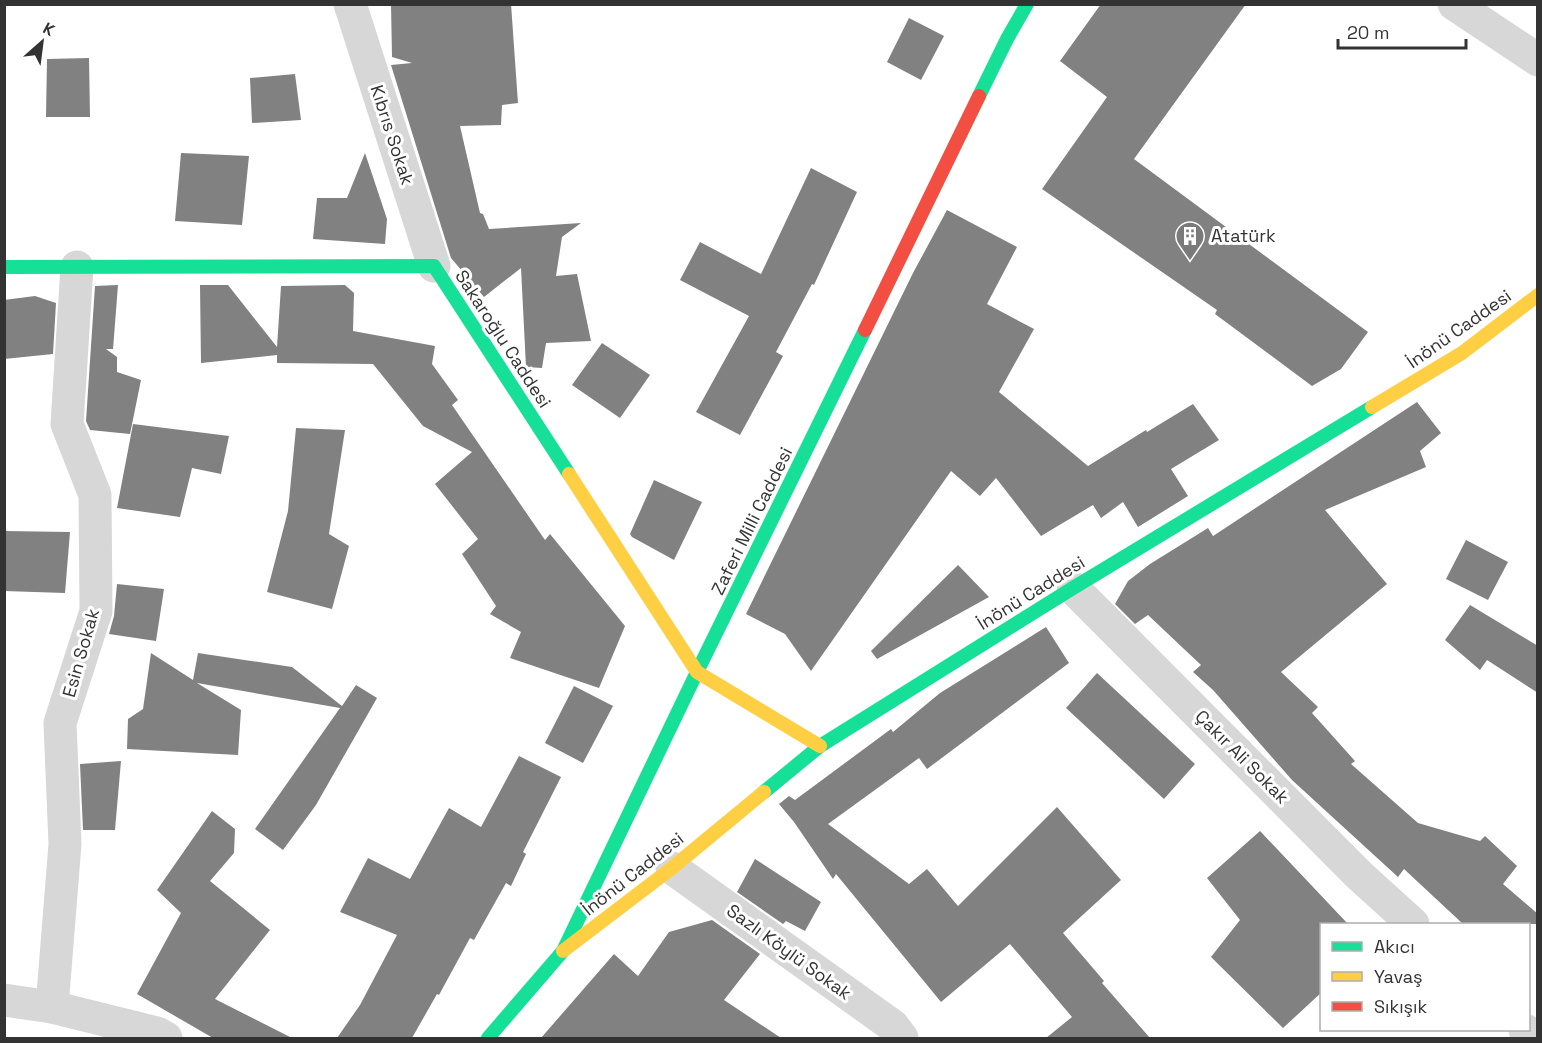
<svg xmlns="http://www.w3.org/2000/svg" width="1542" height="1043" font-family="'Space Grotesk',sans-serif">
  <rect width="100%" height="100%" fill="#fff"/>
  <g fill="#818181">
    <polygon points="391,4 511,4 518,103 502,105 501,125 460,126 480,213 483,214 489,229 581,223 562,237 556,276 577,274 591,341 546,343 542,368 526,367 521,268 484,297 451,258 391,65 412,63 392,57"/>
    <polygon points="1101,4 1246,4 1134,159 1368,332 1341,369 1312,386 1215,314 1217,310 1042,189 1107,97 1060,61"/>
    <polygon points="909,18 944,36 921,80 887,62"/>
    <polygon points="89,58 90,117 46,117 47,59"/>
    <polygon points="295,74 301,120 252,123 250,78"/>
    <polygon points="181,153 249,156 242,225 175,221"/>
    <polygon points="365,153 387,219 385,244 313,239 317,198 347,198"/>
    <polygon points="811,168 857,192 814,285 812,284 776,352 783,356 740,435 696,412 749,316 680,280 700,242 761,274"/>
    <polygon points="947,210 1017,247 987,304 1034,329 999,392 1088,466 1146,430 1147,432 1193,404 1219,440 1171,469 1188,496 1138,527 1123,502 1101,518 1093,505 1041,536 996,478 980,496 951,471 811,671 785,634 746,614 913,273"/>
    <polygon points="118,285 113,349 106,349 117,357 117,372 141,380 130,434 90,430 86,421 95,286"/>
    <polygon points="200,285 228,285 277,347 281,286 345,285 354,293 353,331 435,346 432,364 458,400 452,405 545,540 550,534 625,626 599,688 510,658 521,632 490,614 496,606 462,554 478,539 435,484 472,452 423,426 373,364 277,363 277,355 201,363"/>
    <polygon points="35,296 56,303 53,354 4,359 4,300"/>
    <polygon points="602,343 650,375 620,418 572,385"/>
    <polygon points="1417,402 1441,433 1420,451 1426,467 1325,510 1387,584 1281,672 1318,707 1312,713 1355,761 1351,764 1418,823 1480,841 1485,836 1517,866 1503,884 1538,914 1538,924 1463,924 1404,869 1398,877 1292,780 1213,690 1193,672 1201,665 1148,615 1135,624 1115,604 1128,581 1150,564 1208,528 1213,536"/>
    <polygon points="133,424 229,436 221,474 192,468 180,517 117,508"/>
    <polygon points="296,428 345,430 329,534 349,546 332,609 267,592 288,511"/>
    <polygon points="654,480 702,502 674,560 632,537 630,534"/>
    <polygon points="4,531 70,532 65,593 4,591"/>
    <polygon points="1466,540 1508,562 1488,600 1446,579"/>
    <polygon points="958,565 989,597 877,659 871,651"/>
    <polygon points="117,584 164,589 156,641 109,634 114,616"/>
    <polygon points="1470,605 1538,646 1538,693 1487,660 1480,670 1445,640"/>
    <polygon points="1046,627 1069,663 927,769 919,758 828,824 909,884 927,869 958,906 1057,807 1121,880 1063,933 1104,981 1102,983 1150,1038 1046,1038 1072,1017 1010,944 941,1002 836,874 833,879 794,822 779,804 789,796 795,800 891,729 893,732 940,693"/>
    <polygon points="151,653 193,680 198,653 292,667 342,706 356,685 377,698 316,805 283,850 255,829 340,708 197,683 241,710 238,755 127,749 128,719 143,709"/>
    <polygon points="1097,673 1195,764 1164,799 1066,708"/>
    <polygon points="574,686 613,706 583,763 545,743"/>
    <polygon points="519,756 561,777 523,852 526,854 511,886 506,883 474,940 470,938 439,995 437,994 412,1038 337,1038 360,1005 397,935 340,912 368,858 410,879 449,808 481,827"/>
    <polygon points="121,761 115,830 83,830 80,764"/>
    <polygon points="212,811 235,829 234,853 210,881 270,930 215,999 292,1038 213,1038 137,994 181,913 157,890"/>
    <polygon points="1260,831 1348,924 1322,924 1322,992 1283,1028 1211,957 1240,920 1207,878"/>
    <polygon points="755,859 821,902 805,931 786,921 783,924 737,892"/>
    <polygon points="712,920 760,954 724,1000 781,1038 541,1038 614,954 638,976 669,932"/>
  </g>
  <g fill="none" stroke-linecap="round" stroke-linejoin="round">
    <g stroke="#d7d7d7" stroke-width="33">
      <polyline points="350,4 434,266"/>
      <polyline points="1454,4 1538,60"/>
      <polyline points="1073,588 1359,875 1413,924"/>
      <polyline points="672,868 893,1026 902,1038"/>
      <polyline points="4,1000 52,1007 157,1033 166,1038"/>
      <polyline points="52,1007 65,844 60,723 96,611 95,495 67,424 77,267"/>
      <polyline points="1525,1030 1535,1038"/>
    </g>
    <g stroke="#16e098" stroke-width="14">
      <polyline points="979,96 1007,39 1027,4"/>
      <polyline points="4,267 434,266 569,474"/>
      <polyline points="764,792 820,746 1073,588 1372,407"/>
      <polyline points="488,1038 563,951 697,672 865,330"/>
    </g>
    <g stroke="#ffcf43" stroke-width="14">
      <polyline points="1372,407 1462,353 1538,295"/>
      <polyline points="569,474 697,672 820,746"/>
      <polyline points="563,951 672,868 764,792"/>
    </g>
    <polyline stroke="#f24e42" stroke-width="14" points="865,330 979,96"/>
  </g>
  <defs>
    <g id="building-pin" transform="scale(1.5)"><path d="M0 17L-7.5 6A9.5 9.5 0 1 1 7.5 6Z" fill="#7a7a7a" stroke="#fff"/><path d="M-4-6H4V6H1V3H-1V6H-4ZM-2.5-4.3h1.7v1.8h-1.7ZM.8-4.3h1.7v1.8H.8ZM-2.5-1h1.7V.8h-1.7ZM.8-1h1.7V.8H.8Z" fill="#fff"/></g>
  </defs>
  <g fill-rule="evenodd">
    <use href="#building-pin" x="1190" y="236"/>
  </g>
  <g text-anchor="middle" stroke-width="6" stroke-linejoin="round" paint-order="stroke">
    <g font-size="18" fill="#333" stroke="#fff">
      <text transform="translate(392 135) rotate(72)" y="6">Kıbrıs Sokak</text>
      <text transform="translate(1459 329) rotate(-35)" y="6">İnönü Caddesi</text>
      <text transform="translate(503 339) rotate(57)" y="6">Sakaroğlu Caddesi</text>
      <text transform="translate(752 521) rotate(-64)" y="6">Zaferi Milli Caddesi</text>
      <text transform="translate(1031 593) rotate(-32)" y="6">İnönü Caddesi</text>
      <text transform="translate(81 653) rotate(-74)" y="6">Esin Sokak</text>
      <text transform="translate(1242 757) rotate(45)" y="6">Çakır Ali Sokak</text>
      <text transform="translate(633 874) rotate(-38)" y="6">İnönü Caddesi</text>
      <text transform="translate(789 952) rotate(36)" y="6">Sazlı Köylü Sokak</text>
    </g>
    <g font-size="18" fill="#333" stroke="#fff" text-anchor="start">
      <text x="1211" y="242">Atatürk</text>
    </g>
  </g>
  <rect width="1542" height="1043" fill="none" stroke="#333333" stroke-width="12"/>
  <rect x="1320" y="923" width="210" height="108" fill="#ffffff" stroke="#adadad" stroke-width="1.5"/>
  <rect x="1332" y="942" width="30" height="9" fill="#16e098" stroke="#adadad" stroke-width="1.5"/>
  <text x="1374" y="953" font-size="18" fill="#333333">Akıcı</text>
  <rect x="1332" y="972" width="30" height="9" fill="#ffcf43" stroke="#adadad" stroke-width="1.5"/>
  <text x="1374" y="983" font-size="18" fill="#333333">Yavaş</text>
  <rect x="1332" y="1002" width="30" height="9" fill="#f24e42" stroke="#adadad" stroke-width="1.5"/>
  <text x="1374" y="1013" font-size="18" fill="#333333">Sıkışık</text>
  <g transform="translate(42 42) rotate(28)" stroke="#ffffff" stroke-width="4.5" paint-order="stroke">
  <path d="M0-4.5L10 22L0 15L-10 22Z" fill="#333333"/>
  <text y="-9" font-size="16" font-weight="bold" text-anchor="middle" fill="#333333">K</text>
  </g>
  <path d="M1338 39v9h128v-9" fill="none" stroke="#333333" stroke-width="3"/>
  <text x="1347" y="39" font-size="18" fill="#333333" stroke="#ffffff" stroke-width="4.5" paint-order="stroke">20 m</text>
</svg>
